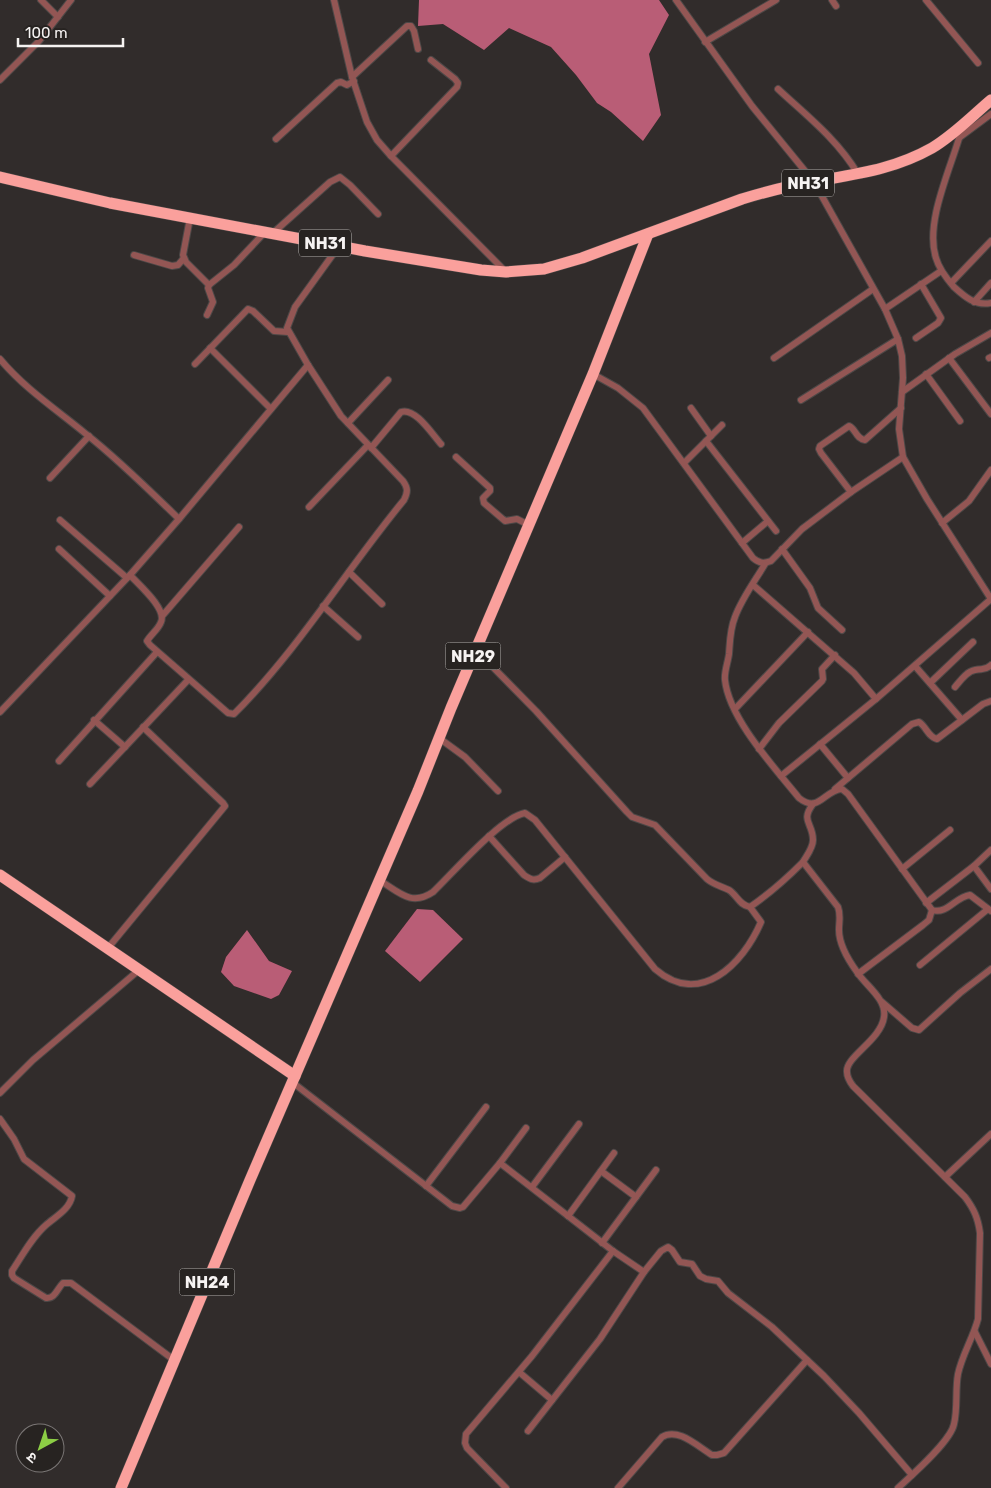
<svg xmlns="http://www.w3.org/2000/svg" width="991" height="1488" font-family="Rubik,'Noto Sans Devanagari',sans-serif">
  <rect width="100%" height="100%" fill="#312c2b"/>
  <g fill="#b95d76">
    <polygon points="419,0 659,0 669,15 649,54 661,115 643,141 611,112 597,103 576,75 551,47 509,28 484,50 443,24 418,26"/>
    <polygon points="417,909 433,910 463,939 420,982 385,951"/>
    <polygon points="247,930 269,961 292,971 279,995 271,999 234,986 221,972 226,957"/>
  </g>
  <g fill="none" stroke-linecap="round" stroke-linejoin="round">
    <g stroke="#4d4847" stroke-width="8">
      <g id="street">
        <polyline points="41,0 58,17"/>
        <polyline points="334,0 352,77 367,122 377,140 391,156 506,272"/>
        <polyline points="676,0 752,106 814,182 885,309 898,339 902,356 903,378 899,429 903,457 927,499 991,599"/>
        <polyline points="832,0 836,6"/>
        <polyline points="926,0 978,63"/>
        <polyline points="705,42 776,0"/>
        <polyline points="352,77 407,26 411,26 414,31 418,49"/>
        <polyline points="0,80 39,41 71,0"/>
        <path d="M 778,89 C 807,116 837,139 858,174"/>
        <path d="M 962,128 C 953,164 924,221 936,258 C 939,269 947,279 954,287 C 965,297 975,306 991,303"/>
        <polyline points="960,137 991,114"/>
        <polyline points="276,139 337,83 341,82 347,85 354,81"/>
        <polyline points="391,156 457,87 458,83 455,79 431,60"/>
        <polyline points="190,218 183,255 186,262 209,285"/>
        <polyline points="273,233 330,182 340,177 350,185 378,214"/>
        <polyline points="134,255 172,266 178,265 184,258"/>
        <polyline points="951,283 991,241"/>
        <polyline points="974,302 991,283"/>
        <polyline points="885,309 941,271"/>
        <polyline points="207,315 213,302 208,288 209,285 234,265 265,232"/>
        <polyline points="916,338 938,323 941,318 921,284"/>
        <polyline points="210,348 271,409"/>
        <polyline points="774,358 873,289"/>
        <polyline points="949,358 991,414"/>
        <polyline points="989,358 991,357"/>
        <path d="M 0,359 C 24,388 57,410 86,434 C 119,460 149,490 179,519"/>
        <polyline points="195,364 248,309 253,311 274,331 288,332"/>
        <path d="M 593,374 L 618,388 L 643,408 L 753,558 C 759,563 763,564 771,561 L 802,529 L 851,492 L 903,457"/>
        <polyline points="926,374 960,421"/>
        <polyline points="902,392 955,354 991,333"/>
        <polyline points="801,400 898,339"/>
        <polyline points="691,408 711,436"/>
        <polyline points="348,423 388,380"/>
        <polyline points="706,441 776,531"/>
        <path d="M 371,448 L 401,412 C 415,407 432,434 441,444"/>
        <polyline points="456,457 490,488 490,491 483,498 484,503 505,521 517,519 529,525"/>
        <polyline points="684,463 722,425"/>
        <polyline points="50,478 89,436"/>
        <path d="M 851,492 L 821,453 L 819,449 L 820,446 L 849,426 C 856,429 856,439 865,440 L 901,408"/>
        <polyline points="309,507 368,445"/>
        <polyline points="60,520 127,578"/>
        <polyline points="942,523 969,501 991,470"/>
        <polyline points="742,543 768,521"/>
        <polyline points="59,549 110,596"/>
        <polyline points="782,549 810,588 818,608 842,630"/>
        <path d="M 765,564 C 755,581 742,598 735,617 C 730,629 730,641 729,654 C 728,662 724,672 725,680 C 729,719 775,768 799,798 C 819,814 824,790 842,789 L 848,794 L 932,910 C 947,915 955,897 970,895 L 991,911"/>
        <polyline points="349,572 382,604"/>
        <path d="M 130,575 C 139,585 167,609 161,622 C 158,630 151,634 147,641 L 150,645 L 228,713 L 234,714 C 298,650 347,569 404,500 C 408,492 408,488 403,481 L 341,416 L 308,365 L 287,328 L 295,307 L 339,246"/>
        <polyline points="753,585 854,673 876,699"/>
        <polyline points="323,606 358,637"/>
        <polyline points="163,615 239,527"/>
        <path d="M 476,650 L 536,711 L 627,812 L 632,817 L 655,825 L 707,879 C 714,885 721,886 729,890 C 737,895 739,905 750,907 C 769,894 786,879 803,862"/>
        <polyline points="915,666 962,720"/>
        <polyline points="930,683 973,642"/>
        <path d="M 955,687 C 960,681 967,671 975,670 C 982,668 985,671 991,665"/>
        <polyline points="735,709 808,632"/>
        <polyline points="0,712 130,575 179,519 308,365"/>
        <polyline points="94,720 125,747"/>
        <polyline points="439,738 465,757 498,791"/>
        <polyline points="820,744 848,778"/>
        <polyline points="759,749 779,723 822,681 823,679 822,669 835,655"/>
        <polyline points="59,761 157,652"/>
        <polyline points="781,776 876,699 991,599"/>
        <polyline points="90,784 188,680"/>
        <path d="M 835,789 L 912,724 L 919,722 C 926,726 928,737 937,739 L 983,704 L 991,701"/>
        <path d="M 813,804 C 800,821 813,823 813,840 C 813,848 807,855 803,862 L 838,907 C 841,915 839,921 839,930 C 839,944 849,961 857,972 C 865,985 887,999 884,1017 C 881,1040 845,1057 847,1072 C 847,1078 850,1082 853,1086 L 965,1197 C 974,1209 978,1218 980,1233 L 978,1319 C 973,1338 962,1355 958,1374 C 955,1390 958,1408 954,1424 C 951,1441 912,1475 898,1488"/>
        <path d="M 489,836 L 524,875 C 530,879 533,881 540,878 L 565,857"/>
        <polyline points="974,866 991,889"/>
        <polyline points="902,869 950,830"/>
        <path d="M 379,880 C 399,892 411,907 433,892 C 452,874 501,817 525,813 L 535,820 L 655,969 C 700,1008 743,964 761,922 L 750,907"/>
        <polyline points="926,903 974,866 991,850"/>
        <polyline points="108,948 225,806 223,803 143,727"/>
        <polyline points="920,965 988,909"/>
        <polyline points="858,974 923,925 929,920 932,910"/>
        <polyline points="882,1002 912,1028 919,1030 960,993 991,969"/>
        <polyline points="292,1082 452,1206 460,1208 463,1207 500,1163 613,1251 644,1272"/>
        <polyline points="0,1093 33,1060 139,970"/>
        <path d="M 0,1119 L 14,1139 L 24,1159 L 72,1196 C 70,1209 55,1217 46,1225 C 32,1237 22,1256 12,1271 L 12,1275 L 14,1278 L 46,1298 C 55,1299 57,1289 63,1283 L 71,1283 L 174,1360"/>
        <polyline points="500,1163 526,1128"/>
        <polyline points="601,1171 636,1197"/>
        <polyline points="945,1177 991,1134"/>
        <polyline points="426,1186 486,1107"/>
        <polyline points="532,1187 579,1124"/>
        <polyline points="568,1216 614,1153"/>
        <polyline points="602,1243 656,1170"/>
        <polyline points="975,1332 991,1364"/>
        <polyline points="519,1372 552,1400"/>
        <polyline points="528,1431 600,1339 644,1272 661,1251 668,1247 672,1250 680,1262 692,1264 700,1276 706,1279 718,1281 728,1293 772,1327 824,1376 859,1413 912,1475"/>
        <polyline points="506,1488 467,1448 465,1443 466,1434 532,1356 613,1251"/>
        <path d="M 618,1488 L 662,1437 C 678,1427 697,1446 712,1455 L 717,1455 L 724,1453 L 807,1360"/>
      </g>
    </g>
    <g stroke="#4d4847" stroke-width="12">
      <g id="highway">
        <path d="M 0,177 L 110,203 L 365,251 L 481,270 L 506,272 L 544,269 L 582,258 L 742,199 C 765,192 788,186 812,182 C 855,174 893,170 932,148 C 954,135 972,116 991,100"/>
        <polyline points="0,875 295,1076"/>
        <polyline points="121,1488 250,1180 418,791 451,708 593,374 648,234"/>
      </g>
    </g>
    <use href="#street" stroke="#935654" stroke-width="6"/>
    <use href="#highway" stroke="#faa09c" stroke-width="11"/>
  </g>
  <g text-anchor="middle" stroke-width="4" stroke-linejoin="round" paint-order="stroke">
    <g fill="#272321" stroke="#b8b5b3" stroke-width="1">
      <rect x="782" y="169.5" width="52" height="27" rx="4"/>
      <rect x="299" y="229.5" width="52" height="27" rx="4"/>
      <rect x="445.5" y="642.5" width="55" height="27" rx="4"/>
      <rect x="179.5" y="1268.5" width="55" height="27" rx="4"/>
    </g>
    <g font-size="16" font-weight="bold" fill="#f6f3f2">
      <text x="808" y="189">NH31</text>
      <text x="325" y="249">NH31</text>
      <text x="473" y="662">NH29</text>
      <text x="207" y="1288">NH24</text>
    </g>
  </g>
  <g transform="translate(40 1448) rotate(220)"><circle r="24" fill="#272321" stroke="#7a7675"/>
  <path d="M0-4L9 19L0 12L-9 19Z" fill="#8cce45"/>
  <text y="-8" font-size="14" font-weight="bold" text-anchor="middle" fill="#f6f3f2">उ</text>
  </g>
  <path d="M18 38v8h105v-8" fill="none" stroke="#f6f3f2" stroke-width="2.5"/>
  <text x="25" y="38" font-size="15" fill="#f6f3f2" stroke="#272321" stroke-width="4" paint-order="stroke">100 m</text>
</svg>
